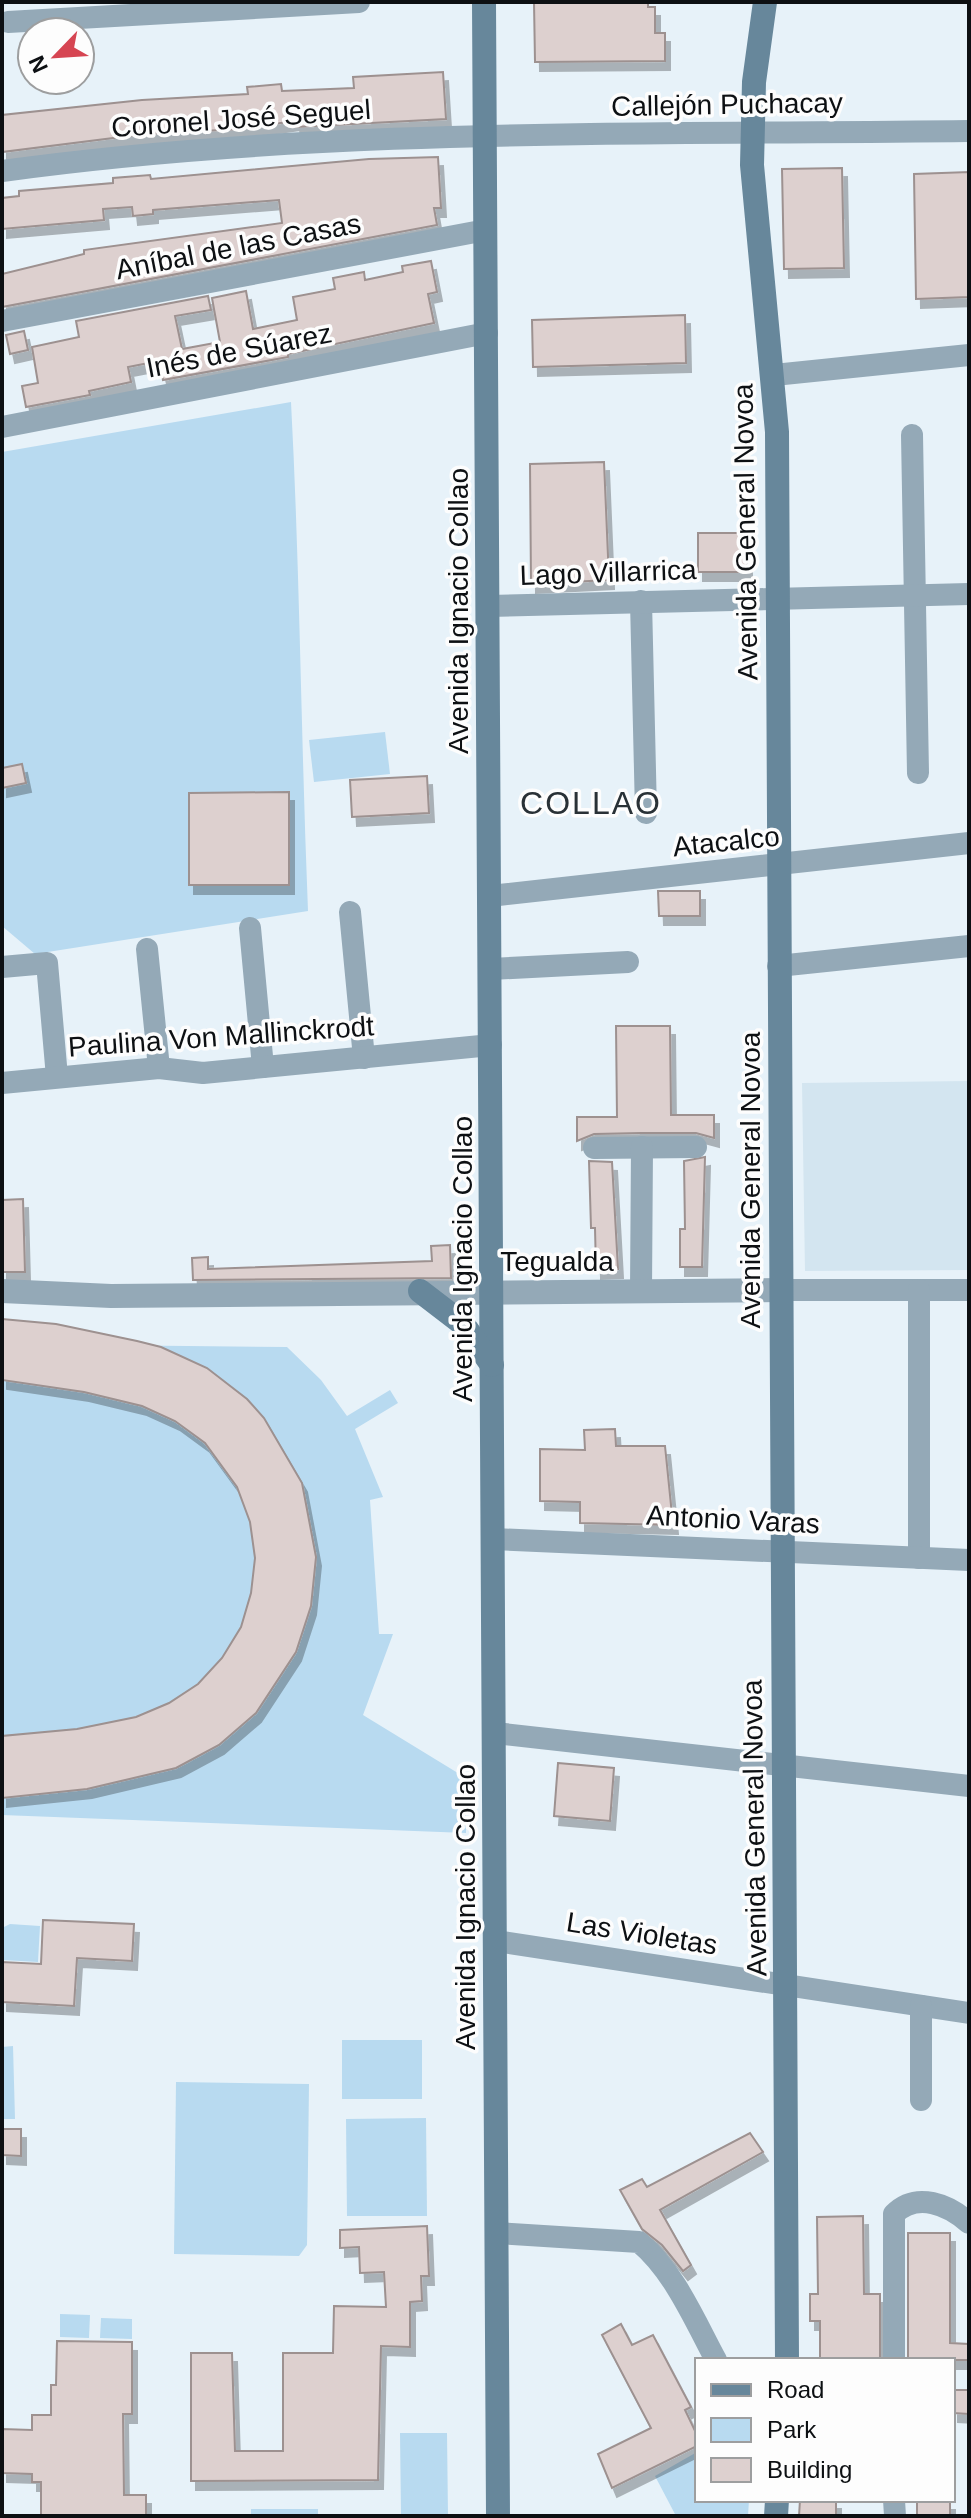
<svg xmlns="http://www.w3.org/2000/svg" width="971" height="2518" font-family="Helvetica,sans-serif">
  <defs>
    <filter id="shadow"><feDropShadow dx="5" dy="9" stdDeviation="0" flood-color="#0004"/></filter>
  </defs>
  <rect width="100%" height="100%" fill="#e7f2f9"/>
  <polygon fill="#d3e5f0" points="969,1081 969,1270 805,1271 802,1083"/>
  <g fill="#b8daf0">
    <path d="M 291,402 C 300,571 301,741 308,911 L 35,954 L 2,926 L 2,452 Z"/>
    <polygon points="385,732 390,774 314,782 309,740"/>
    <polygon points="2,1344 287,1347 321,1380 347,1416 390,1390 398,1403 355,1429 383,1497 370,1500 379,1634 393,1634 363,1715 466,1778 466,1833 2,1815"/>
    <polygon points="10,1924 40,1926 38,1962 2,1960 2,1928"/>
    <rect x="342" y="2040" width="80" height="59"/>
    <polygon points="13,2046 15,2119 2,2119 2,2047"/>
    <polygon points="176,2082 309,2084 307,2245 299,2256 174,2254"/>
    <polygon points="426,2118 427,2216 347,2216 346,2119"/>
    <polygon points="60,2314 90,2315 89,2338 60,2337"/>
    <polygon points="101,2318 132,2319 132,2339 100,2338"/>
    <polygon points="400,2433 447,2433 448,2516 356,2516 401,2514"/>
    <polygon points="697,2452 697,2500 749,2500 748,2516 676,2516 655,2476"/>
    <rect x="251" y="2509" width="67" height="7"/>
  </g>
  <g fill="#ddd0cf" stroke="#9d9190" stroke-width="2" filter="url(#shadow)">
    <polygon points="534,2 648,2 648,7 655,7 655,33 665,33 665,61 535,62"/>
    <polygon points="443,72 446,119 296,127 295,121 240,129 145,134 2,152 2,115 142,100 248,94 247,87 281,84 282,91 354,88 353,77"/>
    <polygon points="438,157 441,208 434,208 437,225 2,307 2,274 84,254 84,250 282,223 279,200 153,210 153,214 133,216 132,207 103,209 104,220 2,229 2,198 19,196 19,191 113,183 113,178 150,175 151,179 369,159"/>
    <polygon points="842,168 844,268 784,269 782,169"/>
    <polygon points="969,172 969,297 916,299 914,174"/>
    <polygon points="431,261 437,292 428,294 434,323 288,354 288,357 163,380 159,361 128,367 131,382 89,391 90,395 26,407 22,386 38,383 32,347 79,337 76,321 208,296 211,310 175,316 182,349 220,342 212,298 246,291 253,329 297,320 293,297 335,289 333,278 364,272 365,280 403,272 402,266"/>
    <polygon points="685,315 686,363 533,367 532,320"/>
    <polygon points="24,331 28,350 10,354 6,335"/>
    <polygon points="604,462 609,580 531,584 530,464"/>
    <rect x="698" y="533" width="49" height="39"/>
    <polygon points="22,764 26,783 2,788 2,768"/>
    <polygon points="427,776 429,813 352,817 350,780"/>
    <polygon points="289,792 289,885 189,885 189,793"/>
    <polygon points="658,891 700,891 700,916 659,916"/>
    <polygon points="616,1026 670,1026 671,1115 714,1115 714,1138 696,1133 641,1133 594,1134 577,1141 577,1117 617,1117"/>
    <polygon points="705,1157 702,1267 680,1267 680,1229 685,1229 684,1161"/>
    <polygon points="589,1161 612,1162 618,1269 596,1270 595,1228 591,1228"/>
    <polygon points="23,1199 25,1272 2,1272 2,1200"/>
    <polygon points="450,1245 451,1278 193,1280 192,1258 208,1257 208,1269 432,1261 431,1246"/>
    <polygon points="2,1319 56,1324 137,1341 161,1347 207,1368 247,1399 264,1418 302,1483 316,1557 311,1606 296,1652 256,1713 219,1745 176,1768 87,1789 2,1798 2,1736 77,1729 136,1717 169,1703 198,1684 222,1658 241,1627 251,1593 255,1558 250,1522 237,1487 205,1443 175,1421 142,1406 84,1392 2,1380"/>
    <polygon points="615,1429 616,1446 665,1446 673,1525 580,1523 580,1502 540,1501 540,1449 585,1450 584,1430"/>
    <polygon points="558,1763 614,1768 610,1821 554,1816"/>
    <polygon points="43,1920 134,1924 132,1961 77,1958 74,2006 2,2002 2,1962 41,1964"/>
    <polygon points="2,2129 21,2129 21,2156 2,2155"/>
    <polygon points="750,2133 763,2152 660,2210 691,2265 683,2271 662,2245 642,2229 620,2190 642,2179 647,2187"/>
    <polygon points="863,2216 864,2294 880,2294 880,2360 820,2360 820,2321 810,2321 810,2294 818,2294 817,2217"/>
    <polygon points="427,2226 429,2276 421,2276 422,2301 410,2302 410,2347 381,2346 378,2480 191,2481 191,2353 232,2353 235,2451 283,2451 283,2353 333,2353 334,2306 386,2307 384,2272 360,2273 359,2247 340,2248 340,2230"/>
    <polygon points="908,2233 950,2233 950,2343 969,2344 969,2360 908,2360"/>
    <polygon points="621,2324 632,2345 653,2335 691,2407 685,2410 697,2435 697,2446 612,2488 598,2454 651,2428 602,2335"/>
    <polygon points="57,2341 132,2342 132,2414 123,2414 124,2495 146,2495 146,2516 41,2516 41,2482 32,2482 32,2474 2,2473 2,2429 32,2430 32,2415 51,2415 51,2385 56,2385"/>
    <polygon points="953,2390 969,2390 969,2414 953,2413"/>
    <polygon points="800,2500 836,2500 836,2516 799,2516"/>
    <rect x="917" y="2501" width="33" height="15"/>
  </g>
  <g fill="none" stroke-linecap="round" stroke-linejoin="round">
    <g stroke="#94a9b7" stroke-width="22">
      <polyline points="8,22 359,2"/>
      <path d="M 2,171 C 322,127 646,135 969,131"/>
      <polyline points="2,321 486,230"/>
      <polyline points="774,375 969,355"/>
      <polyline points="2,427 487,333"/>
      <polyline points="912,435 918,773"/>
      <polyline points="641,601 646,813"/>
      <polyline points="489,606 969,594"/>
      <polyline points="490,896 969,843"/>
      <polyline points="350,912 364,1058"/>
      <polyline points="250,928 263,1067"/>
      <polyline points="147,949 159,1068"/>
      <polyline points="778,966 969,946"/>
      <polyline points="2,967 47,963 57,1077"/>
      <polyline points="491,969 628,962"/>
      <polyline points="2,1083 159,1068 203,1073 491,1045"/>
      <polyline points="594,1148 696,1147"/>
      <polyline points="781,1290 969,1290"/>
      <polyline points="919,1290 919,1558"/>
      <polyline points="641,1291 642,1147"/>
      <polyline points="494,1539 969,1560"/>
      <polyline points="495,1733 969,1786"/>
      <polyline points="496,1941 969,2013"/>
      <polyline points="921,2100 921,2006"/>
      <path d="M 497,2233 L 639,2242 C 674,2271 695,2321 716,2360"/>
      <path d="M 894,2360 L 894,2214 C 917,2191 949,2205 969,2223"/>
      <polyline points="894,2500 895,2516"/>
    </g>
    <polyline stroke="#94a9b7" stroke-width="24" points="2,1291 111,1296 781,1290"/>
    <g stroke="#67879b" stroke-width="24">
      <polyline points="484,2 498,2516"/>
      <polyline points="765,2 754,82 752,165 777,432 787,2360"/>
      <polyline points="420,1291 463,1324 492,1365"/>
      <polyline points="776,2516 777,2500"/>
    </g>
  </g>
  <g text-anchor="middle" stroke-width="7" stroke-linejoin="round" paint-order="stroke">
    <g font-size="28" fill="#0d1013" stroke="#fdfdfd">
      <text transform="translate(727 104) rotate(-1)" y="10">Callejón Puchacay</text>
      <text transform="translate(241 118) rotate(-4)" y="10">Coronel José Seguel</text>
      <text transform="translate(238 246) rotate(-11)" y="10">Aníbal de las Casas</text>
      <text transform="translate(239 350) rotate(-11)" y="10">Inés de Súarez</text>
      <text transform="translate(745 532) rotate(-91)" y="10">Avenida General Novoa</text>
      <text transform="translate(608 572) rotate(-2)" y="10">Lago Villarrica</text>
      <text transform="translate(458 611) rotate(-90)" y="10">Avenida Ignacio Collao</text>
      <text transform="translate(726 841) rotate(-6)" y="10">Atacalco</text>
      <text transform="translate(221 1036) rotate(-4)" y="10">Paulina Von Mallinckrodt</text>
      <text transform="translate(750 1180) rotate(-90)" y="10">Avenida General Novoa</text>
      <text transform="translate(462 1259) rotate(-90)" y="10">Avenida Ignacio Collao</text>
      <text x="557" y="1271">Tegualda</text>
      <text transform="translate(733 1519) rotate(3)" y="10">Antonio Varas</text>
      <text transform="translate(754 1828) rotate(-91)" y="10">Avenida General Novoa</text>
      <text transform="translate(465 1907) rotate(-90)" y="10">Avenida Ignacio Collao</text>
      <text transform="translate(642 1933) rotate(9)" y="10">Las Violetas</text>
    </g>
    <g font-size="32" letter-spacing="2" fill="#293136" stroke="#fdfdfd">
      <text x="591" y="814">COLLAO</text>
    </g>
  </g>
  <rect width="971" height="2518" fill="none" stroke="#0d1013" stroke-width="8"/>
  <rect x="695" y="2358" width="260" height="144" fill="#fdfdfd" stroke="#9d9e9f" stroke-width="2"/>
  <rect x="711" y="2384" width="40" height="12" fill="#67879b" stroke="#9d9e9f" stroke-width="2"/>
  <text x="767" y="2398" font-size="24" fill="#0d1013">Road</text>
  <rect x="711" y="2418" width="40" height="24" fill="#b8daf0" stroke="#9d9e9f" stroke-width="2"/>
  <text x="767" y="2438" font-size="24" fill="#0d1013">Park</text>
  <rect x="711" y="2458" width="40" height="24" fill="#ddd0cf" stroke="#9d9e9f" stroke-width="2"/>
  <text x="767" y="2478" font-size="24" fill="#0d1013">Building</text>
  <g transform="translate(56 56) rotate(245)"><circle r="38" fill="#fdfdfd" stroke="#9d9e9f" stroke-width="2"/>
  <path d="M0-6L14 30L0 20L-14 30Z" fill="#d64552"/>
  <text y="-12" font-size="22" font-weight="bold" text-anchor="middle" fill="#0d1013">N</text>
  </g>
</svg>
